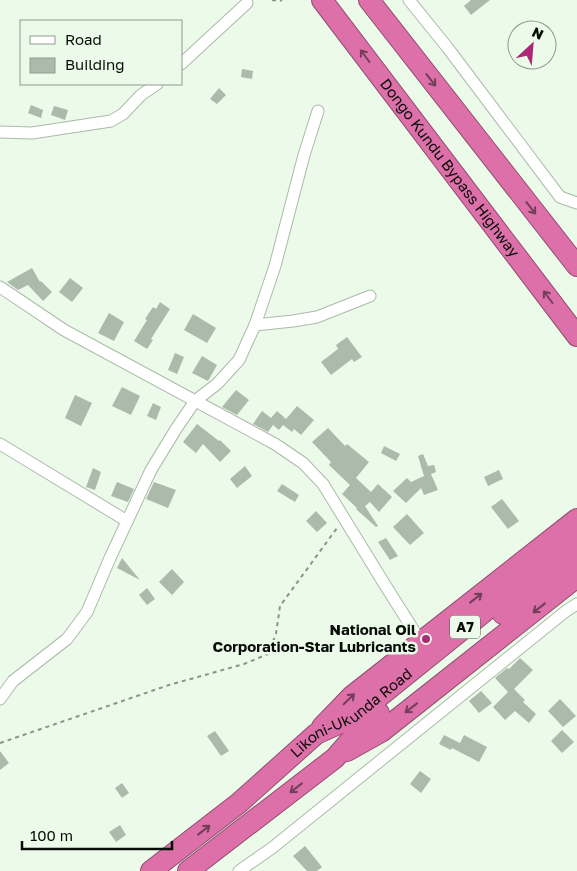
<svg xmlns="http://www.w3.org/2000/svg" width="577" height="871" font-family="'Golos Text',sans-serif">
  <rect width="100%" height="100%" fill="#ebfae9"/>
  <g fill="#acbaab">
    <polygon points="471,0 490,0 471,15 464,6"/>
    <polygon points="242,69 253,71 252,79 241,77"/>
    <polygon points="219,88 226,95 217,104 210,99"/>
    <polygon points="31,105 43,110 41,118 28,113"/>
    <polygon points="54,106 68,110 65,120 51,115"/>
    <polygon points="32,268 40,282 41,281 52,292 43,301 28,285 18,290 7,282"/>
    <polygon points="70,278 83,288 72,302 59,292"/>
    <polygon points="160,302 170,309 151,339 153,340 147,349 134,341 147,320 145,319 153,307 156,309"/>
    <polygon points="109,313 124,322 114,341 98,333"/>
    <polygon points="193,314 216,328 207,343 184,330"/>
    <polygon points="347,337 362,357 354,362 352,359 331,375 321,362 338,349 336,345"/>
    <polygon points="175,353 184,357 177,374 168,370"/>
    <polygon points="202,356 217,365 208,381 192,373"/>
    <polygon points="122,387 140,396 131,415 112,406"/>
    <polygon points="236,390 249,400 237,415 222,407"/>
    <polygon points="75,395 92,403 81,426 65,418"/>
    <polygon points="153,403 161,407 156,420 147,416"/>
    <polygon points="297,406 314,420 301,435 294,429 292,432 283,425 279,430 273,425 268,432 253,424 262,411 271,418 277,411 286,419"/>
    <polygon points="197,424 219,441 220,440 231,451 220,462 203,444 196,453 183,442"/>
    <polygon points="328,428 345,446 347,444 369,462 356,478 371,492 378,484 392,497 379,512 370,502 365,506 378,526 376,527 356,509 357,508 342,494 350,485 329,465 331,462 312,442"/>
    <polygon points="384,446 400,454 396,461 381,453"/>
    <polygon points="423,454 428,466 434,465 436,472 431,474 438,490 424,495 421,488 406,503 393,491 407,478 411,482 424,476 418,456"/>
    <polygon points="245,466 252,476 237,488 230,479"/>
    <polygon points="93,468 101,472 95,490 86,487"/>
    <polygon points="499,470 503,479 488,486 484,477"/>
    <polygon points="117,482 134,489 128,502 111,496"/>
    <polygon points="154,482 176,490 168,508 146,499"/>
    <polygon points="282,484 299,495 295,502 277,491"/>
    <polygon points="502,499 519,521 508,529 491,507"/>
    <polygon points="316,511 327,523 317,532 306,521"/>
    <polygon points="407,514 424,533 410,545 393,527"/>
    <polygon points="386,538 398,556 390,560 378,542"/>
    <polygon points="122,558 140,580 117,568"/>
    <polygon points="172,569 184,582 172,595 159,582"/>
    <polygon points="147,588 155,599 147,605 139,595"/>
    <polygon points="520,658 533,670 514,689 525,700 523,702 536,714 529,723 515,711 505,720 493,707 508,692 495,678 507,668 509,669"/>
    <polygon points="481,691 492,703 479,713 469,701"/>
    <polygon points="560,699 576,716 563,727 548,711"/>
    <polygon points="562,730 574,742 562,753 551,741"/>
    <polygon points="215,731 229,751 221,756 207,736"/>
    <polygon points="444,735 460,743 464,735 487,747 479,762 452,748 451,750 439,744"/>
    <polygon points="0,751 9,763 0,770"/>
    <polygon points="420,771 431,779 421,793 410,784"/>
    <polygon points="122,783 129,793 122,798 115,788"/>
    <polygon points="120,825 126,835 116,842 109,832"/>
    <polygon points="305,846 322,867 317,871 307,871 293,856"/>
  </g>
  <g fill="none" stroke-linecap="round" stroke-linejoin="round">
    <g stroke="#acbaaa" stroke-width="13">
      <g id="street">
        <polyline points="409,0 447,47 560,197 577,203"/>
        <polyline points="181,64 247,3"/>
        <polyline points="0,132 32,133 111,121 123,114 141,95 157,84"/>
        <polyline points="0,287 64,330 275,444 303,463 323,484 385,585 421,642"/>
        <polyline points="255,325 293,321 317,317 370,296"/>
        <polyline points="0,444 127,521"/>
        <polyline points="0,699 13,681 67,639 87,612 110,558 151,470 176,429 195,401 217,384 239,360 255,325 275,266 304,155 318,111"/>
        <polyline points="239,871 272,848 566,611 577,604"/>
      </g>
    </g>
    <g stroke="#924d71" stroke-width="22">
      <g id="highway">
        <path id="s1" d="M 322,0 L 577,336"/>
        <polyline points="369,0 577,266"/>
        <polyline points="503,614 577,556"/>
        <polyline points="322,727 352,696 577,519"/>
        <polyline points="347,751 381,732 577,577"/>
        <path id="s2" d="M 151,871 L 239,803 L 316,734 L 354,717 L 577,537"/>
        <polyline points="188,871 335,758 362,727 379,713"/>
      </g>
    </g>
    <g stroke="#8a9489" stroke-width="2" stroke-dasharray="4 4" stroke-linecap="butt">
      <polyline points="272,0 279,1 282,0"/>
      <polyline points="0,743 169,685 244,664 268,654 276,634 280,606 337,528"/>
    </g>
    <use href="#street" stroke="#fff" stroke-width="11"/>
    <use href="#highway" stroke="#dd70a9" stroke-width="20"/>
  </g>
  <defs><path id="oneway-shaft" d="M-6 0H5M1.5-3L5.5 0L1.5 3" fill="none" stroke-width="1.6" stroke-linecap="round" stroke-linejoin="round" transform="scale(1.25)"/></defs>
  <g stroke="#723e58">
    <use href="#oneway-shaft" transform="translate(365 56) rotate(-127)"/>
    <use href="#oneway-shaft" transform="translate(431 80) rotate(52)"/>
    <use href="#oneway-shaft" transform="translate(531 208) rotate(52)"/>
    <use href="#oneway-shaft" transform="translate(548 297) rotate(-127)"/>
    <use href="#oneway-shaft" transform="translate(476 598) rotate(-38)"/>
    <use href="#oneway-shaft" transform="translate(539 608) rotate(142)"/>
    <use href="#oneway-shaft" transform="translate(349 699) rotate(-44)"/>
    <use href="#oneway-shaft" transform="translate(411 708) rotate(142)"/>
    <use href="#oneway-shaft" transform="translate(296 788) rotate(142)"/>
    <use href="#oneway-shaft" transform="translate(204 830) rotate(-38)"/>
  </g>
  <circle fill="#ab2976" stroke="#ebfae9" stroke-width="2" cx="426" cy="639" r="5"/>
  <g text-anchor="middle" stroke-width="5" stroke-linejoin="round" paint-order="stroke">
    <rect fill="#ebfae9" stroke="#4c544c" stroke-width="1" x="450" y="615.5" width="30" height="23" rx="4"/>
    <g font-size="14" font-weight="bold" fill="#080d08">
      <text x="465" y="632">A7</text>
    </g>
    <g font-size="15" fill="#080d08" stroke="#ebfae9">
      <text dy="5" stroke="none"><textPath href="#s1" startOffset="211">Dongo Kundu Bypass Highway</textPath></text>
      <text dy="5" stroke="none"><textPath href="#s2" startOffset="256">Likoni-Ukunda Road</textPath></text>
    </g>
    <g font-size="15" font-weight="bold" fill="#080d08" stroke="#ebfae9" text-anchor="end">
      <text x="416" y="635">National Oil<tspan x="416" dy="17">Corporation-Star Lubricants</tspan></text>
    </g>
  </g>
  <rect x="20" y="20" width="162" height="65" fill="#ebfae9" stroke="#909b8f"/>
  <rect x="30" y="36" width="25" height="8" fill="#ffffff" stroke="#909b8f"/>
  <text x="65" y="45" font-size="15" fill="#080d08">Road</text>
  <rect x="30" y="58" width="25" height="15" fill="#acbaab" stroke="#909b8f"/>
  <text x="65" y="70" font-size="15" fill="#080d08">Building</text>
  <g transform="translate(532 45) rotate(26)"><circle r="24" fill="#ebfae9" stroke="#909b8f"/>
  <path d="M0-4L9 19L0 12L-9 19Z" fill="#ab2976"/>
  <text y="-8" font-size="14" font-weight="bold" text-anchor="middle" fill="#080d08">N</text>
  </g>
  <path d="M22 841v8h150v-8" fill="none" stroke="#080d08" stroke-width="2.5"/>
  <text x="30" y="841" font-size="15" fill="#080d08" stroke="#ebfae9" stroke-width="4" paint-order="stroke">100 m</text>
</svg>
